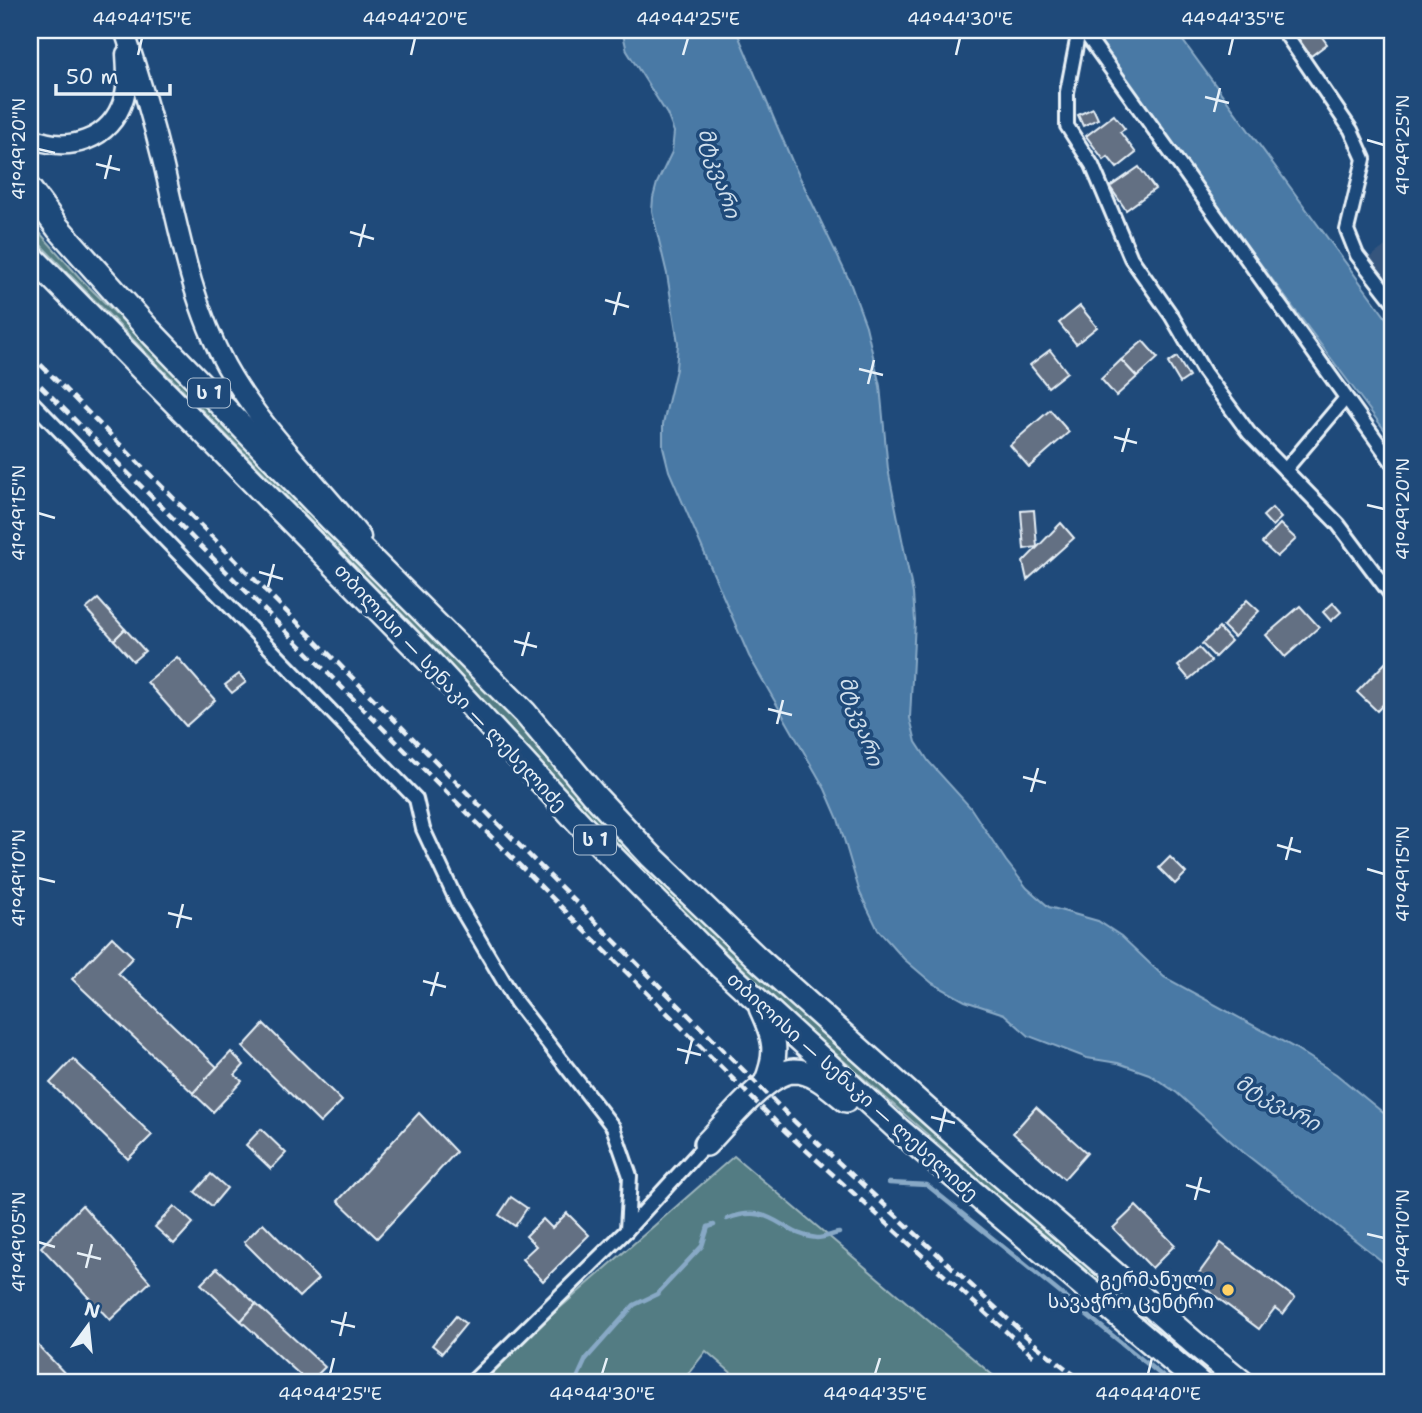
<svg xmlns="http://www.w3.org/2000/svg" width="1422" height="1413" font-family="'Shantell Sans','Noto Sans Georgian',sans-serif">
  <rect width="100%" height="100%" fill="#1f4a7a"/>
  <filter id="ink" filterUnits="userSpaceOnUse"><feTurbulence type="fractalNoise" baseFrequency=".0143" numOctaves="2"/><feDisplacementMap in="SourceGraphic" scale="14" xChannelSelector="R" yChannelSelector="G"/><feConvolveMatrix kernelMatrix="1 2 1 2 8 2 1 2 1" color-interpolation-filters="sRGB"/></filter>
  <g filter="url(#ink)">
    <polygon fill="#34557d" points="1392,241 1392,313 1356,268"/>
    <g fill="#527c83" stroke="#9db6be" stroke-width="2">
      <polygon points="30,222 81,279 496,691 613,827 1230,1383 1214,1383 1179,1356 802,1024 667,897 566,794 434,647 30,234"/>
      <polygon points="734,1156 1002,1383 743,1383 706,1351 681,1383 474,1383"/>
    </g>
    <g fill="#4879a5" stroke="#88a9c6" stroke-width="2">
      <polygon points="622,30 736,30 792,161 849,280 866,326 880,386 888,469 913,594 915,621 910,718 916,742 929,762 970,807 1006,861 1027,888 1049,907 1098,921 1121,936 1164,977 1295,1048 1336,1074 1392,1120 1392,1269 1243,1152 1177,1093 1149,1074 1118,1063 1087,1058 1029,1036 1004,1014 965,1001 932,983 904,959 878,930 860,893 838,819 825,789 749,656 669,471 663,447 663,424 676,369 678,343 667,274 652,211 653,198 657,183 672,152 674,132 667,114 627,51"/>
      <polygon points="1086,30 1175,30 1392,326 1392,440"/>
    </g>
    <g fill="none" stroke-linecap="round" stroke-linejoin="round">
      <g stroke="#88a9c6" stroke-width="4.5">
        <polyline points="889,1183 927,1185 1171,1383"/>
        <path d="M 727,1219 C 773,1201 780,1235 817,1238 C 824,1238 832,1234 839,1233"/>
        <polyline points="575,1383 586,1359 634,1305 657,1294 702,1246 708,1227 714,1225"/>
      </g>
    </g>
    <g fill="#647083" stroke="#e8f1f8" stroke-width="2">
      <polygon points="1311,30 1317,30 1327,44 1311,56 1298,39"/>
      <polygon points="1093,108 1098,119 1083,126 1078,115"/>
      <polygon points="1114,115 1125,129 1120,132 1136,153 1117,168 1108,157 1104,160 1086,136"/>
      <polygon points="1139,167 1155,189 1126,210 1110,187"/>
      <polygon points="1080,306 1097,327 1076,344 1059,323"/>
      <polygon points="1143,341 1158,358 1137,377 1121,360"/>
      <polygon points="1050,350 1067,372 1048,387 1030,365"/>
      <polygon points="1177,357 1189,377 1180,383 1168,363"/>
      <polygon points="1121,360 1137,377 1116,396 1101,379"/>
      <polygon points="1050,410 1069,432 1029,467 1010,445"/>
      <polygon points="1272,508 1281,518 1272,526 1263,516"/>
      <polygon points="1034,510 1037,547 1024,549 1021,511"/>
      <polygon points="1061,523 1074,538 1027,580 1023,562"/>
      <polygon points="1280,524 1296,539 1277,557 1262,543"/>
      <polygon points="98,599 125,629 114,640 86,609"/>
      <polygon points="1247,600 1259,611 1234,637 1223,626"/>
      <polygon points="1333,603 1341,612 1331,621 1323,612"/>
      <polygon points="1300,606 1319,627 1285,657 1266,635"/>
      <polygon points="1219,628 1231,641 1215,657 1202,644"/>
      <polygon points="125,629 145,651 133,661 114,640"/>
      <polygon points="1199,648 1211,661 1189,679 1178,666"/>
      <polygon points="1392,656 1392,695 1377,711 1357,692"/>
      <polygon points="177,657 215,700 186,726 147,682"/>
      <polygon points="239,674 246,682 232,693 225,685"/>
      <polygon points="1170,857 1186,873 1175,884 1159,868"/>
      <polygon points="112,937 133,957 118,973 217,1067 193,1093 72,979"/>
      <polygon points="264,1024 342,1101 320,1123 243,1047"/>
      <polygon points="231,1052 244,1065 235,1075 242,1081 213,1112 193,1093"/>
      <polygon points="73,1059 152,1135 128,1159 50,1083"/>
      <polygon points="1036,1107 1087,1153 1064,1179 1013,1133"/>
      <polygon points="419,1113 456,1152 377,1238 338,1201"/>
      <polygon points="261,1129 286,1153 271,1169 246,1145"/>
      <polygon points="211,1174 227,1188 212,1206 195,1192"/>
      <polygon points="511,1197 527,1208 515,1226 499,1215"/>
      <polygon points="82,1205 150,1282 110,1320 41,1247"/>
      <polygon points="174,1206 193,1223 174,1244 155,1227"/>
      <polygon points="1136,1206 1175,1245 1152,1268 1113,1228"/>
      <polygon points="567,1213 589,1235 543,1281 522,1259 536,1246 526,1236 543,1219 552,1228"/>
      <polygon points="263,1223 318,1279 299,1297 244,1242"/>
      <polygon points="1221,1243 1295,1298 1283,1314 1275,1308 1259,1329 1194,1280"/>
      <polygon points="217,1268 256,1304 241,1321 201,1284"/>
      <polygon points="256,1304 325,1367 309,1383 241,1321"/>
      <polygon points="456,1316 466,1324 442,1353 432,1345"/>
      <polygon points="30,1337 74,1383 30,1383"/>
    </g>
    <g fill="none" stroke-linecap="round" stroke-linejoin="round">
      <g stroke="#e8f1f8" stroke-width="18">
        <g id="minor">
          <polyline points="1079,30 1067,92 1067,126 1092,165 1131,258 1171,315 1204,372 1249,433 1338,524 1392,596"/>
          <polyline points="1083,30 1392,462"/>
          <polyline points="1283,30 1351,130 1364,159 1347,230 1357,255 1392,300"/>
          <polyline points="30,400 416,799 423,829 458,904 516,1002 613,1127 630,1176 627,1230"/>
          <polyline points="1285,470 1345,399"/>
          <polyline points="471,1383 627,1230 706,1144"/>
        </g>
      </g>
      <g stroke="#e8f1f8" stroke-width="23">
        <g id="secondary">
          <path d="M 124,30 C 139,74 152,118 163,163 C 179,231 192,304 226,366 C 261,429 317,481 361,537"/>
          <path d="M 30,137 C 67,154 111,141 124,98 C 128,84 127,69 126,54"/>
        </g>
      </g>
      <g stroke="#e8f1f8" stroke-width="28">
        <g id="motorway">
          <polyline points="30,190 58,228 148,329 331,519 525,713 593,794 650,855 756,957 964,1143 1194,1343 1243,1383"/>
          <polyline points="30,255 436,668 583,827 720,966 899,1130 1199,1383"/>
          <path d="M 761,1008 C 775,1038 779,1052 766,1083"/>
          <path d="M 706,1144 C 725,1125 766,1072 794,1071 C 814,1071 831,1088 846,1100"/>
        </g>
      </g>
      <use href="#minor" stroke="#1f4a7a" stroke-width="12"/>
      <use href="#secondary" stroke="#1f4a7a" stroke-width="18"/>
      <use href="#motorway" stroke="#1f4a7a" stroke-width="23"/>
      <g stroke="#e8f1f8" stroke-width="4.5" stroke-dasharray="10 5" stroke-linecap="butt">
        <polyline points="30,354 795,1122 1038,1347 1085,1383"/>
        <polyline points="30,375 786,1132 1033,1356"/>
      </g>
    </g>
  </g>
  <path fill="none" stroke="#e8f1f8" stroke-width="2.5" d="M 138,55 L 142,38M 411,55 L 415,38M 683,55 L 688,38M 956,55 L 960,38M 1229,55 L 1233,38M 1205,97 L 1229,103M 1214,112 L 1220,88M 1367,140 L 1384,145M 38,149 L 55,153M 96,164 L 120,170M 105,179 L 111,155M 350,232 L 374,239M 359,247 L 365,224M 605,300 L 629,307M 614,315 L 620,292M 859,369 L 883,375M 868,384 L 874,360M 1114,437 L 1137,443M 1122,452 L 1129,428M 1367,505 L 1384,509M 38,513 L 55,518M 259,572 L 283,579M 268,587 L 274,564M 514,641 L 537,647M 522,656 L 529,632M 768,709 L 792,715M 777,724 L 783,700M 1023,777 L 1046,783M 1031,792 L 1038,768M 1277,845 L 1301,852M 1286,860 L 1292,837M 1367,869 L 1384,874M 38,878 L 55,882M 168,913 L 192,919M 177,928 L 183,904M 423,981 L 446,987M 431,996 L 438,972M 677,1049 L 701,1055M 686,1064 L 692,1040M 931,1117 L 955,1123M 940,1132 L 946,1108M 1186,1185 L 1210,1192M 1195,1200 L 1201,1177M 1367,1234 L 1384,1238M 38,1242 L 55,1247M 77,1253 L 101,1259M 86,1268 L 92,1244M 331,1321 L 355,1327M 340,1336 L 346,1312M 330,1374 L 334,1358M 602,1374 L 607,1358M 875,1374 L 880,1358M 1148,1374 L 1152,1358"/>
  <circle fill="#ffd166" stroke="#1f4a7a" stroke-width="2.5" cx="1228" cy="1290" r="7"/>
  <g text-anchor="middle" stroke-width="7" stroke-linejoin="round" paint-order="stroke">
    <g fill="#1f4a7a" stroke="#acbfd2" stroke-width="2">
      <rect x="188" y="378.5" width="42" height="29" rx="5"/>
      <rect x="574" y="825.5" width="42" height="29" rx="5"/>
    </g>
    <g font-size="18" font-weight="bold" fill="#e8f1f8">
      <text x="209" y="399">ს 1</text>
      <text x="595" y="846">ს 1</text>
    </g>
    <g font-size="19" fill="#e8f1f8" stroke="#1f4a7a">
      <text transform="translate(451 687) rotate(47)" y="7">თბილისი — სენაკი — ლესელიძე</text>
      <text transform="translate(853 1086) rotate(42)" y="7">თბილისი — სენაკი — ლესელიძე</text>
    </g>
    <g font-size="19" fill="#e8f1f8" stroke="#1f4a7a" text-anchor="end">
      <text x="1214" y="1286">გერმანული<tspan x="1214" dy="22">სავაჭრო ცენტრი</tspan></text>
    </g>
    <g font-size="21" font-style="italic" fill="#d0dfec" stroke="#1f4a7a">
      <text transform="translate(719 173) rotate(72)" y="7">მტკვარი</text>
      <text transform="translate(861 721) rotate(71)" y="7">მტკვარი</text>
      <text transform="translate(1278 1103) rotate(29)" y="7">მტკვარი</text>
    </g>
  </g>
  <rect width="1422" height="1413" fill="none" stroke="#1f4a7a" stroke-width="77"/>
  <g transform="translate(88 1326) rotate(15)" stroke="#1f4a7a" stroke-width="5" paint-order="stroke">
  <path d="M0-5L12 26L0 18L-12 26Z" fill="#e8f1f8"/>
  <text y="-10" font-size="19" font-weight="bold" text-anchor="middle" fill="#e8f1f8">N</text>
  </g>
  <path d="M56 84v10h114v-10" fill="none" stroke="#e8f1f8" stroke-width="3.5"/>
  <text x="66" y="84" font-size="21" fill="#e8f1f8" stroke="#1f4a7a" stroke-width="5" paint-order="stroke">50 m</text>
  <rect x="38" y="38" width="1346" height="1336" fill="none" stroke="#e8f1f8" stroke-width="2.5"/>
  <g font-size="18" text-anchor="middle" fill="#e8f1f8">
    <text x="142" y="25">44°44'15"E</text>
    <text x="415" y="25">44°44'20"E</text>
    <text x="688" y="25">44°44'25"E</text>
    <text x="960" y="25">44°44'30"E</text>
    <text x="1233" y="25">44°44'35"E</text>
    <text transform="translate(1403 145) rotate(-90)" y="6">41°49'25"N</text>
    <text transform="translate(19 149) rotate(-90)" y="6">41°49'20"N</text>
    <text transform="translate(1403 509) rotate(-90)" y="6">41°49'20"N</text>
    <text transform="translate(19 513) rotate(-90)" y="6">41°49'15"N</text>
    <text transform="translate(1403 874) rotate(-90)" y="6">41°49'15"N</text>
    <text transform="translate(19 878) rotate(-90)" y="6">41°49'10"N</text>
    <text transform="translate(1403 1238) rotate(-90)" y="6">41°49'10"N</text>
    <text transform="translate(19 1242) rotate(-90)" y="6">41°49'05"N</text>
    <text x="330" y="1400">44°44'25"E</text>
    <text x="602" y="1400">44°44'30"E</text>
    <text x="875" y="1400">44°44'35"E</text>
    <text x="1148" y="1400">44°44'40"E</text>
  </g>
</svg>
